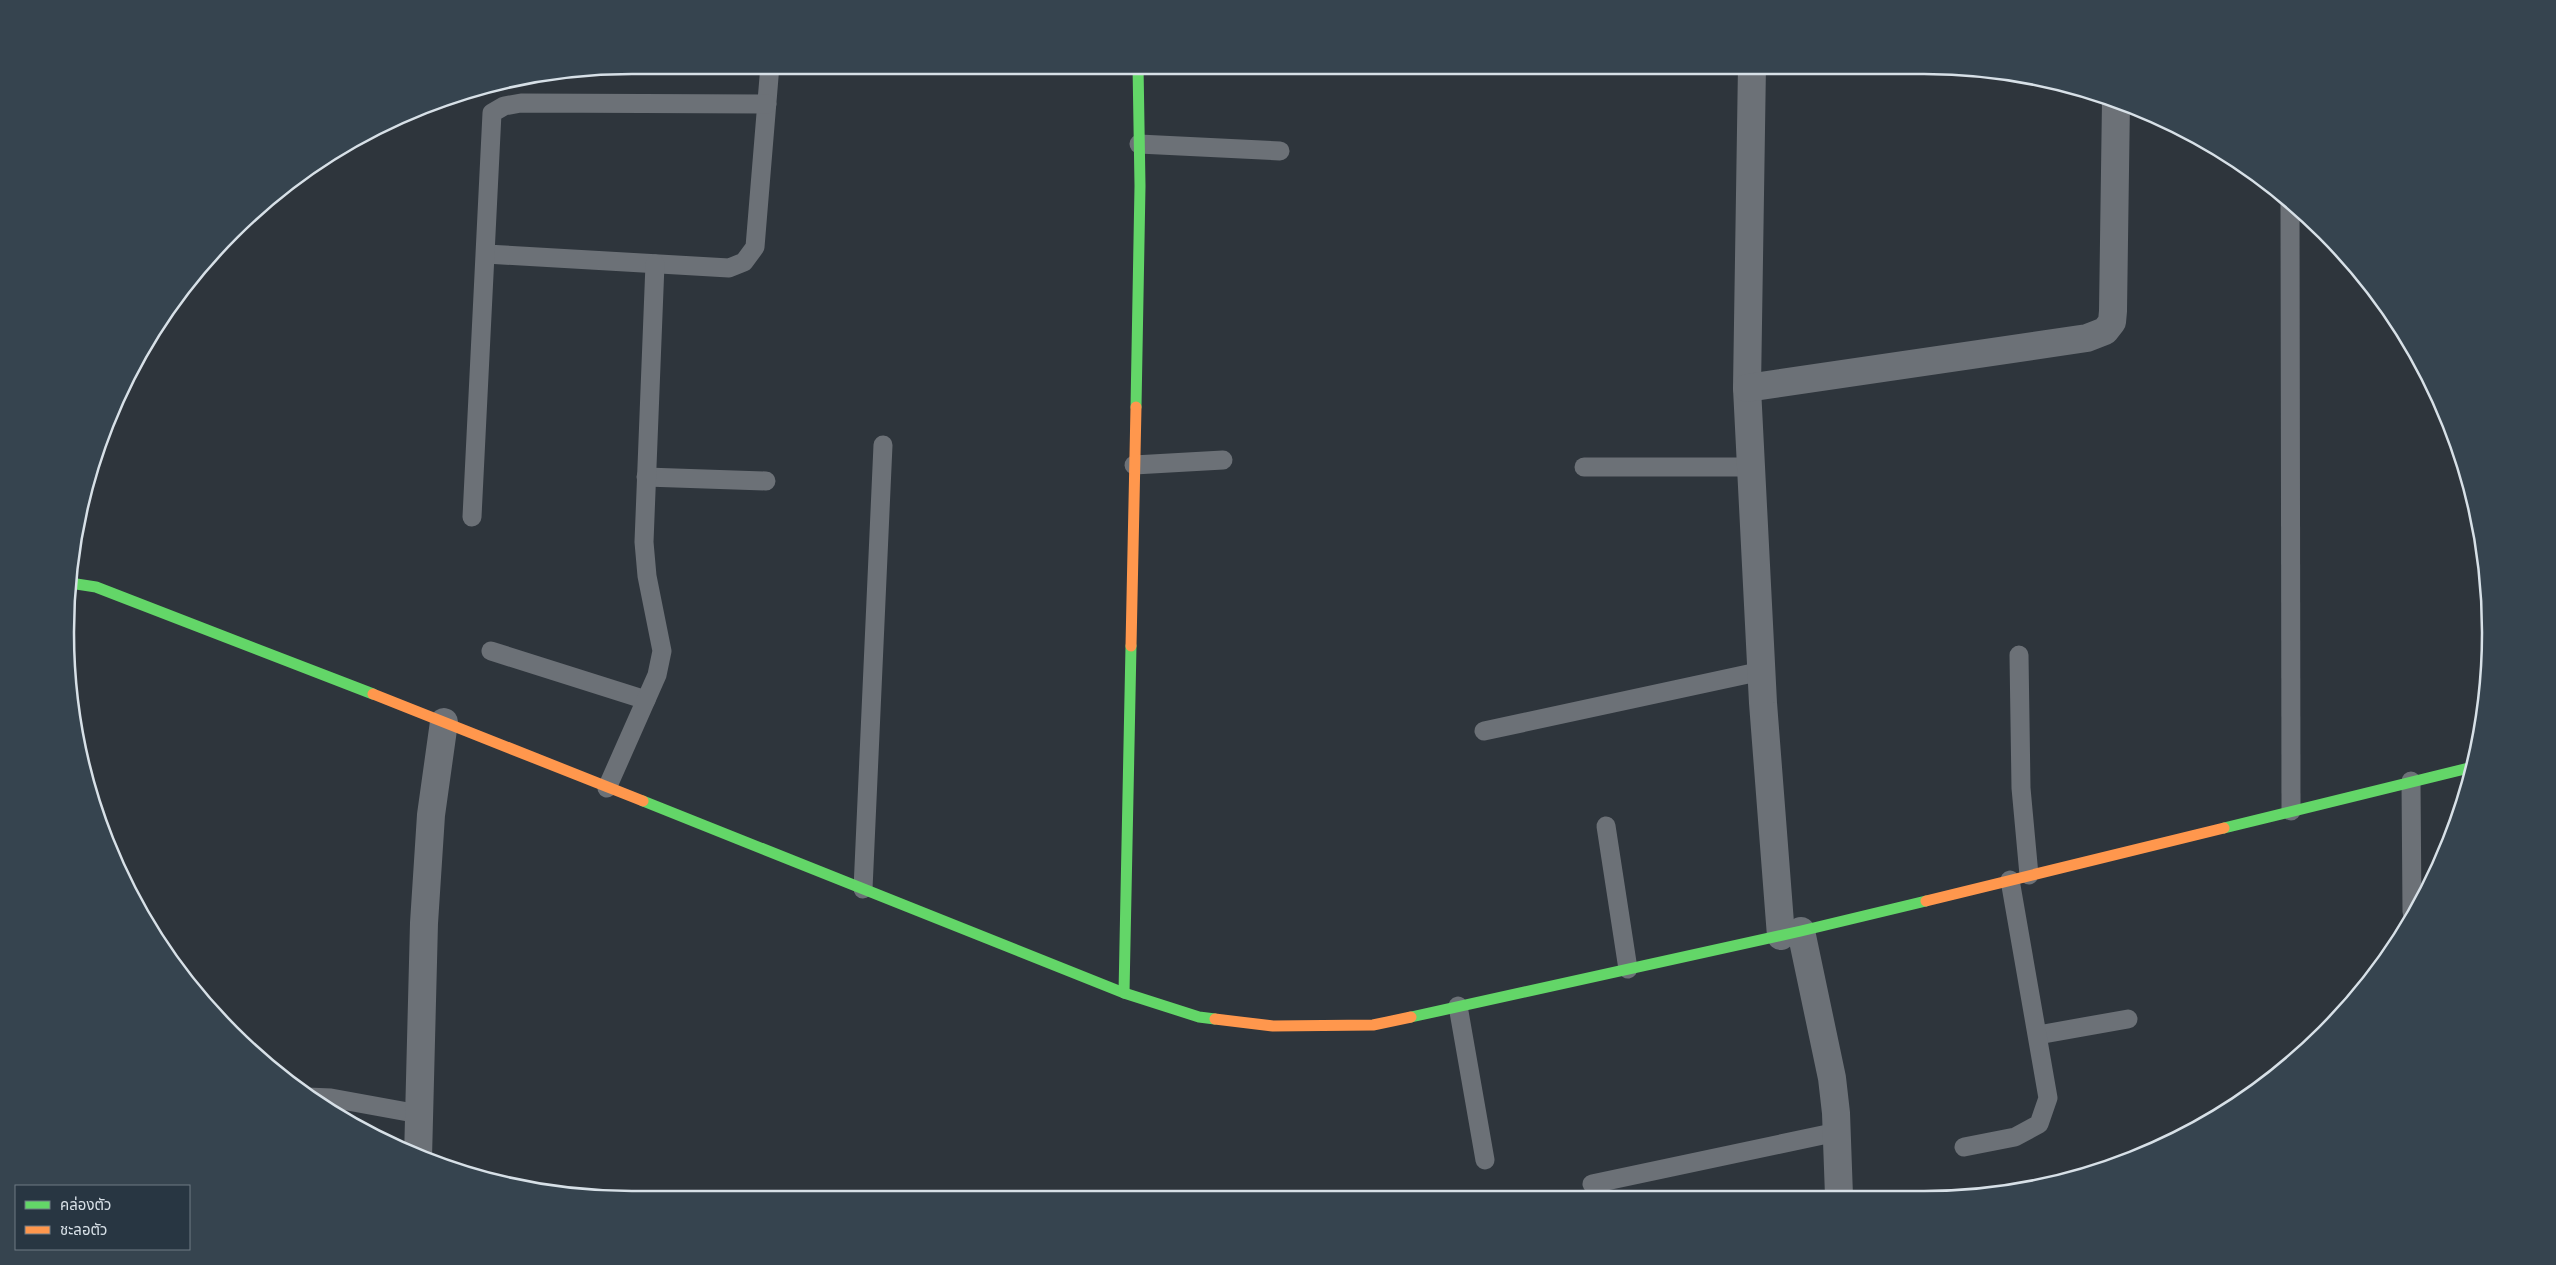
<svg xmlns="http://www.w3.org/2000/svg" width="2556" height="1265" font-family="Mulish,'Noto Sans Thai',sans-serif">
  <rect width="100%" height="100%" fill="#2e353c"/>
  <g fill="none" stroke-linecap="round" stroke-linejoin="round">
    <g stroke="#6c7177" stroke-width="19">
      <polyline points="1139,144 1280,151"/>
      <polyline points="2290,203 2291,811"/>
      <polyline points="486,254 729,268 744,262 755,247 770,65"/>
      <polyline points="1134,465 1223,460"/>
      <polyline points="1584,467 1751,467"/>
      <polyline points="646,477 766,481"/>
      <polyline points="472,517 492,113 504,106 521,103 767,104"/>
      <polyline points="491,651 646,700"/>
      <polyline points="2019,655 2021,788 2029,875"/>
      <polyline points="1484,731 1762,671"/>
      <polyline points="2411,781 2412,912"/>
      <polyline points="607,788 657,675 662,651 647,576 644,542 655,264"/>
      <polyline points="1606,826 1628,969"/>
      <polyline points="863,889 883,445"/>
      <polyline points="1458,1006 1485,1160"/>
      <polyline points="2038,1035 2128,1019"/>
      <polyline points="307,1097 331,1098 419,1114"/>
      <polyline points="1964,1147 2015,1137 2039,1124 2048,1098 2010,880"/>
      <polyline points="1592,1184 1837,1132"/>
    </g>
    <g stroke="#6c7177" stroke-width="28">
      <polyline points="1752,65 1747,388 1763,703 1781,936"/>
      <polyline points="1747,388 2087,338 2105,331 2112,322 2113,311 2116,101"/>
      <polyline points="1801,931 1832,1078 1836,1113 1839,1196"/>
      <polyline points="418,1158 424,923 431,815 444,722"/>
    </g>
    <g stroke="#63d668" stroke-width="11">
      <polyline points="1136,407 1140,186 1138,65"/>
      <polyline points="70,583 96,587 373,694"/>
      <polyline points="643,801 1124,993 1199,1017 1215,1019"/>
      <polyline points="2224,828 2473,767"/>
      <polyline points="1124,993 1131,646"/>
      <polyline points="1411,1017 1801,931 1926,901"/>
    </g>
    <g stroke="#ff974d" stroke-width="11">
      <polyline points="1131,646 1136,407"/>
      <polyline points="373,694 643,801"/>
      <polyline points="1926,901 2224,828"/>
      <polyline points="1215,1019 1273,1026 1373,1025 1411,1017"/>
    </g>
  </g>
  <path d="M0 0H2556V1265H0ZM632 74H1924A558 558 0 0 1 2482 632V633A558 558 0 0 1 1924 1191H632A558 558 0 0 1 74 633V632A558 558 0 0 1 632 74Z" fill="#36444f" fill-rule="evenodd"/>
  <path fill="none" stroke="#d7e0e7" stroke-width="2.5" d="M632 74H1924A558 558 0 0 1 2482 632V633A558 558 0 0 1 1924 1191H632A558 558 0 0 1 74 633V632A558 558 0 0 1 632 74Z"/>
  <rect x="15" y="1185" width="175" height="65" fill="#283642" stroke="#6e7a84"/>
  <rect x="25" y="1201" width="25" height="8" fill="#63d668" stroke="#6e7a84"/>
  <text x="60" y="1210" font-size="15" fill="#d7e0e7">คล่องตัว</text>
  <rect x="25" y="1226" width="25" height="8" fill="#ff974d" stroke="#6e7a84"/>
  <text x="60" y="1235" font-size="15" fill="#d7e0e7">ชะลอตัว</text>
</svg>
